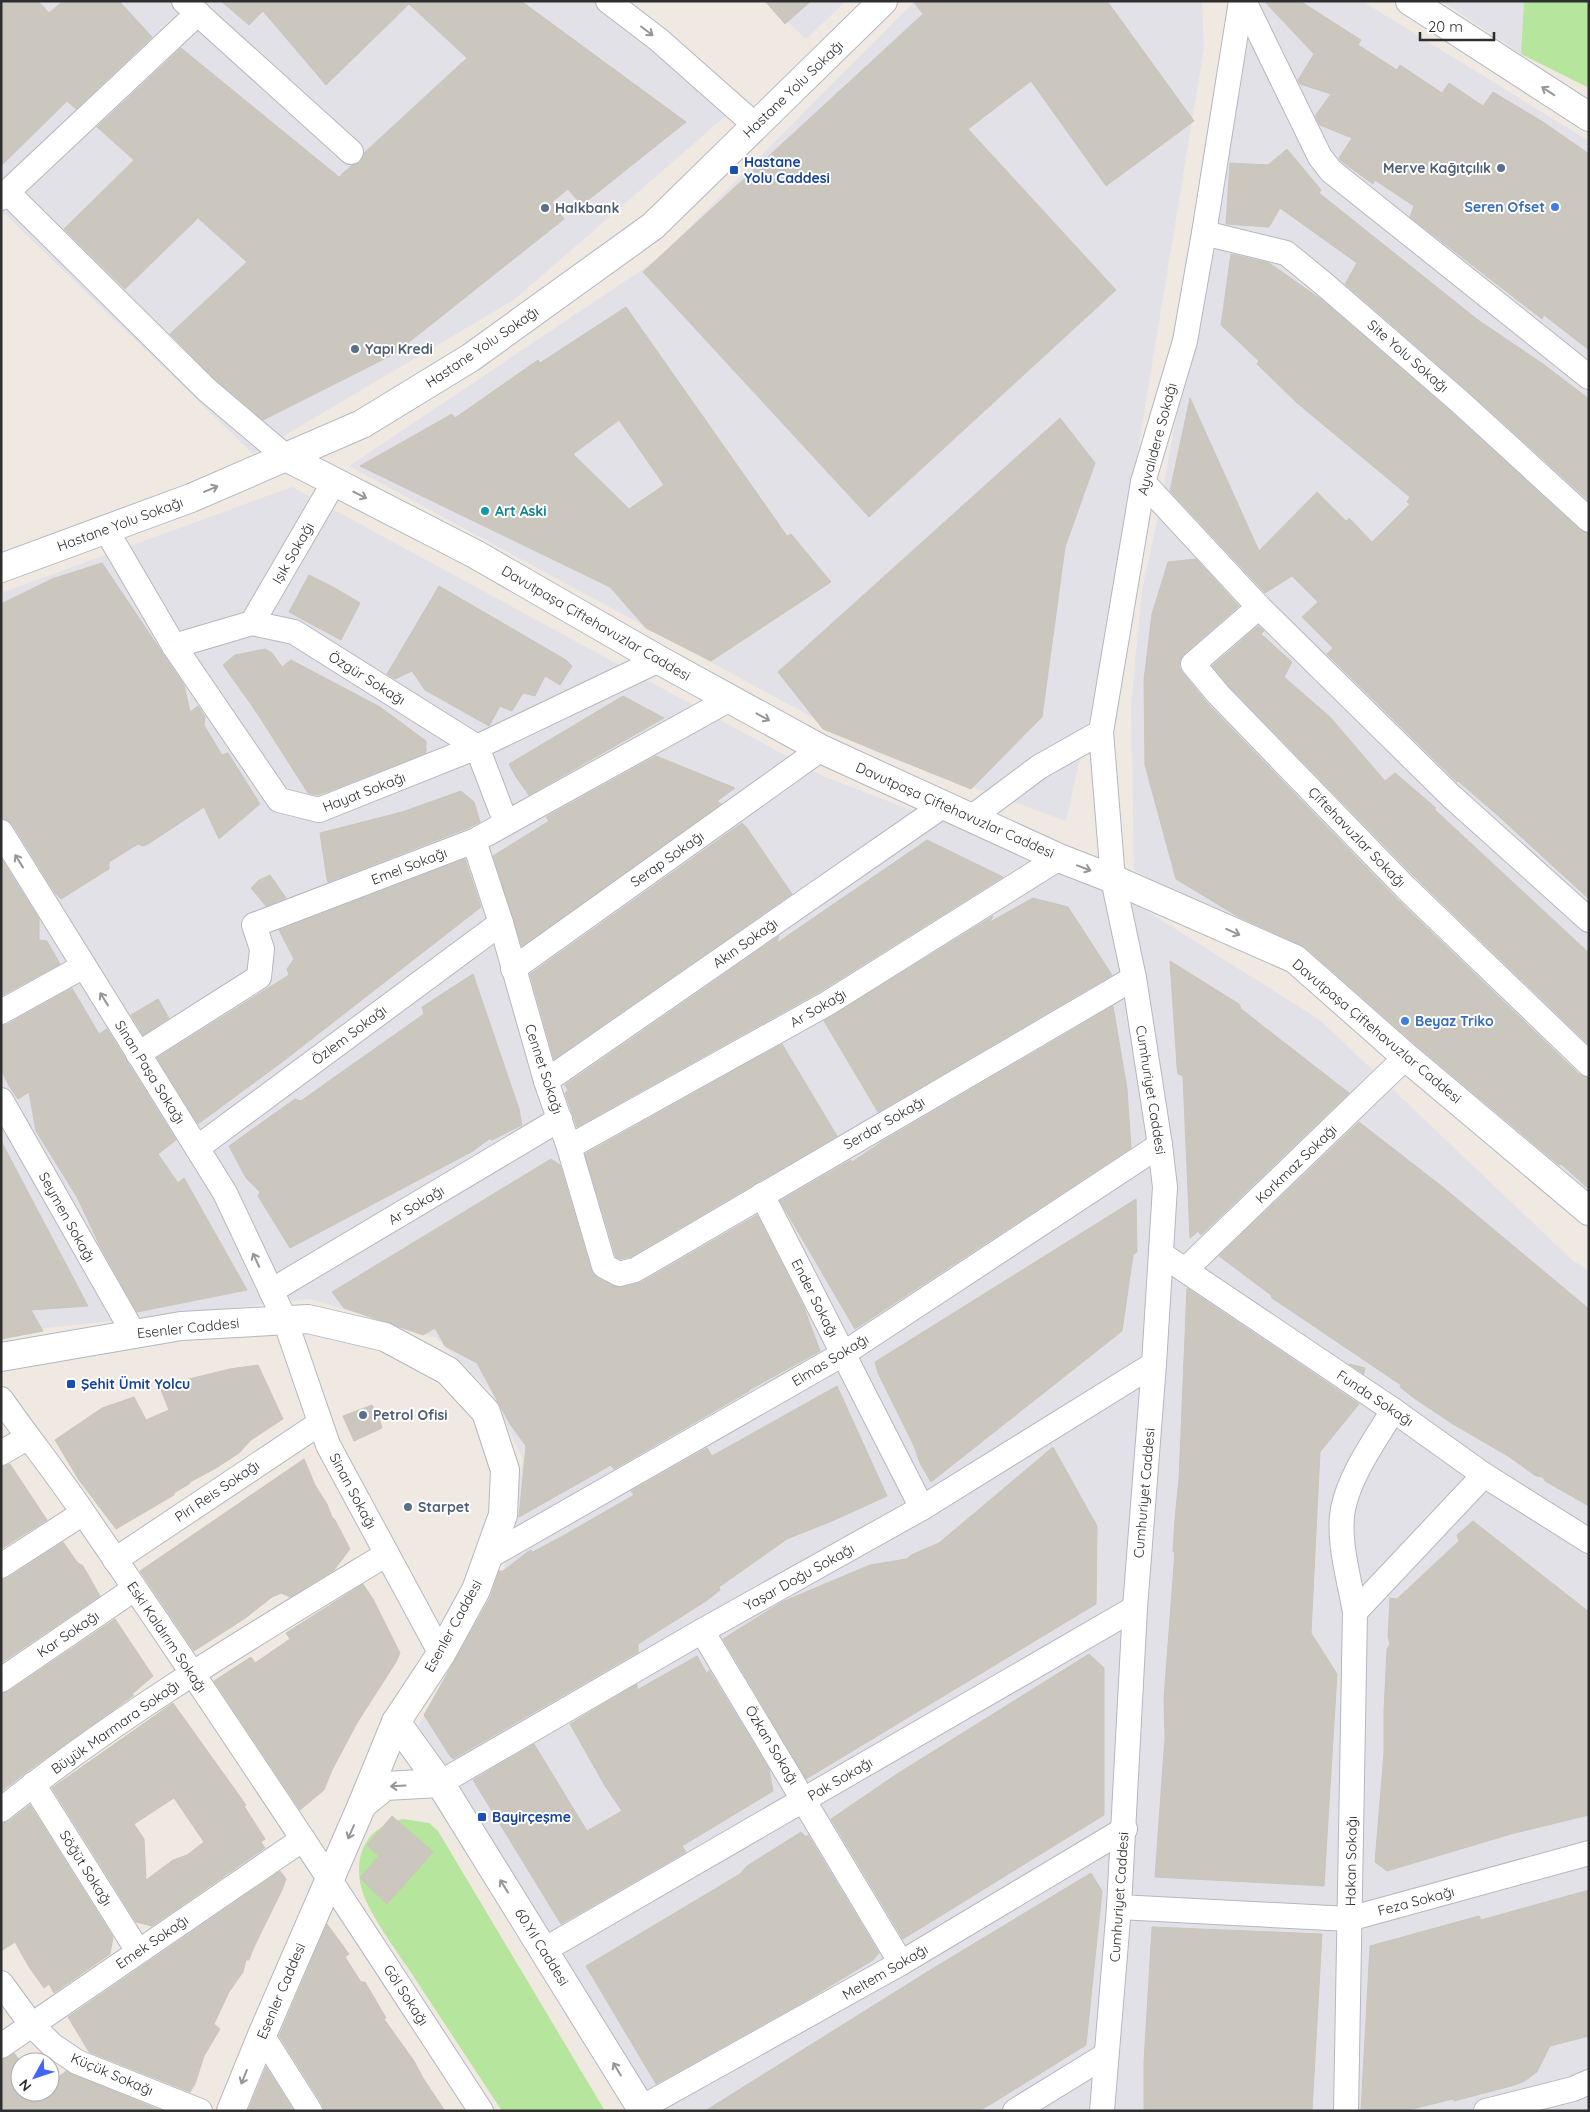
<svg xmlns="http://www.w3.org/2000/svg" width="1590" height="2112" font-family="Quicksand,sans-serif">
  <rect width="100%" height="100%" fill="#efe9e1"/>
  <g fill="#e3e1e8">
    <polygon points="1,1 626,1 745,99 514,300 253,454 5,214 1,216"/>
    <polygon points="766,1 846,1 806,39"/>
    <polygon points="915,1 1202,1 1204,48 1106,645 1066,821 880,754 349,466 658,259"/>
    <polygon points="1256,1 1362,1 1589,141 1589,1204 1297,956 1134,870 1131,705 1142,590 1157,521 1212,223"/>
    <polygon points="1442,1 1524,1 1521,54"/>
    <polygon points="292,487 825,777 1102,883 1320,1020 1571,1259 1589,1271 1589,2111 653,2111 418,1726 503,1572 523,1459 491,1392 436,1338 311,1299 1,1333 1,593"/>
  </g>
  <g fill="#b6e59e">
    <polygon points="1524,1 1589,1 1589,88 1521,54"/>
    <path d="M 403,1819 L 429,1823 L 438,1831 L 605,2111 L 502,2111 C 470,2062 438,2014 406,1965 C 392,1944 364,1907 360,1882 C 355,1849 370,1826 403,1819 Z"/>
  </g>
  <g fill="#cbc7bf" stroke="#cbc5ba" fill-rule="evenodd">
    <polygon points="1,1 38,1 49,13 63,1 119,1 152,37 76,109 67,101 1,166"/>
    <polygon points="221,1 521,1 686,122 582,205 568,189 552,202 564,219 394,354 263,420 216,380 170,334 247,262 198,218 125,289 64,229 134,160 97,127 181,48 339,177 352,165 361,162 364,153 467,58 409,4 326,85 263,11 249,25"/>
    <polygon points="765,1 811,1 785,24"/>
    <polygon points="913,1 1107,1 1194,121 1106,186 1031,81 968,129 1116,290 869,517 643,272 923,14"/>
    <polygon points="1264,1 1300,1 1361,40 1358,45 1397,70 1400,65 1442,93 1449,83 1483,106 1493,92 1543,122 1589,154 1589,350 1544,315 1542,319 1410,217 1414,206 1375,180 1373,184 1341,161 1339,158 1352,138 1320,125 1315,116 1331,94 1300,84 1298,80 1314,54"/>
    <polygon points="1287,149 1321,190 1319,193 1478,320 1543,364 1589,399 1589,501 1468,391 1345,284 1357,263 1280,208 1269,227 1226,224 1230,163 1268,165"/>
    <polygon points="1231,254 1269,263 1322,300 1450,411 1580,530 1589,533 1589,899 1494,812 1458,781 1457,782 1327,654 1333,648 1302,617 1318,602 1292,576 1265,593 1170,491 1190,398 1259,551 1317,492 1346,521 1349,518 1372,542 1410,504 1407,502 1410,497 1296,402 1257,364 1259,361 1221,325"/>
    <path d="M 626,307 L 787,536 L 791,534 L 831,582 L 711,661 L 646,628 L 610,587 L 360,466 L 452,414 L 455,418 L 538,360 L 540,363 ZM 619,420 L 664,485 L 629,509 L 573,454 Z"/>
    <polygon points="1060,418 1095,463 1065,547 1042,717 971,789 823,729 778,672"/>
    <polygon points="1196,559 1239,606 1184,654 1180,660 1179,666 1182,672 1208,704 1396,898 1579,1074 1589,1077 1589,1189 1561,1164 1559,1165 1416,1045 1305,947 1237,916 1176,879 1145,765 1144,680 1152,614 1168,562"/>
    <polygon points="102,563 184,685 190,712 198,706 205,717 204,725 222,755 228,753 260,804 219,839 204,807 148,844 143,846 138,844 109,862 109,869 61,899 55,893 13,825 8,820 1,818 1,604 52,579"/>
    <polygon points="309,575 333,587 360,603 341,640 289,612"/>
    <polygon points="439,586 566,660 572,666 560,685 545,676 535,696 523,693 512,711 500,706 489,726 425,690 412,671 395,679 387,674"/>
    <polygon points="1258,626 1264,631 1261,634 1292,662 1284,677 1330,717 1385,781 1395,773 1436,808 1434,809 1589,953 1589,1045 1416,878 1228,685 1212,666"/>
    <polygon points="265,649 272,653 282,667 291,660 380,707 426,741 426,753 327,792 317,795 308,793 257,713 223,665 235,655"/>
    <polygon points="623,696 664,718 529,795 516,777 509,764"/>
    <polygon points="656,756 735,788 717,801 721,804 522,946 493,856 549,821 546,817"/>
    <polygon points="461,791 474,802 480,822 468,828 328,882 327,879 320,833 402,812"/>
    <polygon points="742,823 747,828 792,894 554,1059 530,974"/>
    <polygon points="927,840 1003,877 821,991 577,1127 565,1093 568,1090 565,1085 779,936 777,943"/>
    <polygon points="1,858 39,919 39,940 47,941 60,964 1,996"/>
    <polygon points="465,859 481,907 286,1059 198,1124 157,1058 289,975 287,969 294,959 279,930"/>
    <polygon points="270,875 286,898 266,906 251,888 259,880"/>
    <polygon points="1033,898 1068,907 1112,975 878,1112 824,1021 993,916 990,922"/>
    <polygon points="1170,961 1239,1004 1241,1009 1349,1093 1201,1235 1198,1231 1190,1238 1183,1076 1178,1074 1177,1066"/>
    <polygon points="473,974 519,1109 522,1125 492,1140 489,1139 473,1151 290,1248 258,1196 260,1192 246,1178 229,1146 295,1099 301,1101 336,1076 424,1014 422,1007"/>
    <polygon points="72,988 99,1034 107,1029 176,1140 158,1154 178,1183 184,1178 247,1290 137,1312 101,1248 77,1197 36,1131 29,1092 18,1099 9,1086 1,1069 1,1026 8,1024"/>
    <polygon points="158,999 169,1018 143,1035 131,1015"/>
    <polygon points="1113,1006 1127,1089 1131,1148 855,1329 780,1201 851,1160 852,1162 883,1141"/>
    <polygon points="782,1044 837,1136 630,1257 621,1259 616,1257 585,1154"/>
    <polygon points="1359,1122 1444,1188 1589,1309 1589,1506 1545,1481 1543,1477 1536,1476 1508,1456 1453,1424 1414,1398 1400,1387 1401,1385 1272,1298 1271,1295 1219,1256"/>
    <polygon points="1,1141 88,1306 31,1310 43,1331 1,1339"/>
    <polygon points="551,1159 560,1165 591,1270 597,1278 613,1286 622,1287 642,1282 757,1215 803,1305 820,1351 749,1390 749,1391 614,1469 611,1465 519,1517 526,1446 510,1424 477,1363 445,1346 435,1328 423,1335 344,1308 332,1292"/>
    <polygon points="1136,1199 1137,1252 1133,1255 1122,1331 931,1482 920,1463 914,1446 878,1373 875,1362"/>
    <polygon points="1187,1288 1359,1404 1320,1452 1311,1633 1337,1674 1324,1886 1155,1877 1165,1737 1164,1698 1175,1552 1173,1552 1175,1519 1179,1479"/>
    <polygon points="1349,1364 1365,1368 1364,1374"/>
    <polygon points="258,1365 283,1419 251,1440 239,1453 216,1468 190,1482 189,1484 174,1493 174,1495 116,1529 79,1480 55,1440 102,1408 134,1397 146,1420 169,1410 161,1390 189,1379 230,1369"/>
    <polygon points="837,1386 887,1496 832,1521 787,1539 719,1587 720,1590 706,1601 638,1644 638,1652 453,1759 450,1756 424,1715 490,1598 499,1571 503,1571 530,1550 533,1552 561,1537 634,1495 631,1491 707,1448 712,1456"/>
    <polygon points="372,1405 379,1418 382,1428 354,1441 343,1416"/>
    <polygon points="1053,1447 1097,1526 1096,1604 806,1779 723,1639 782,1602 870,1565 907,1559 911,1555 939,1543"/>
    <polygon points="304,1459 315,1485 327,1504 332,1517 335,1520 350,1549 334,1570 290,1597 281,1593 272,1597 244,1619 194,1651 140,1571"/>
    <polygon points="10,1464 47,1520 1,1549 1,1467"/>
    <polygon points="1473,1521 1589,1612 1589,1815 1511,1834 1387,1871 1375,1862 1384,1753 1384,1711 1387,1649 1390,1644 1388,1637 1390,1598 1397,1599 1459,1541 1457,1535"/>
    <polygon points="63,1542 77,1562 83,1566 100,1596 1,1663 1,1580 8,1578"/>
    <polygon points="363,1584 373,1599 400,1653 396,1662 357,1723 332,1770 324,1790 300,1810 214,1681 251,1657 255,1663 290,1639 286,1633"/>
    <polygon points="115,1619 153,1676 131,1695 134,1695 25,1773 1,1792 1,1694 9,1691"/>
    <polygon points="1089,1654 1104,1668 1104,1815 903,1939 831,1819 897,1774"/>
    <polygon points="697,1656 707,1674 709,1670 769,1769 773,1791 682,1846 686,1852 561,1924 473,1780 534,1744 587,1831 622,1811 605,1786 570,1724 637,1684 637,1690"/>
    <path d="M 173,1703 L 246,1805 L 244,1806 L 265,1839 L 261,1842 L 265,1848 L 152,1926 L 136,1922 L 52,1788 ZM 174,1798 L 204,1842 L 187,1855 L 173,1860 L 146,1880 L 144,1839 L 134,1824 Z"/>
    <polygon points="30,1805 113,1937 110,1954 54,1993 49,1984 44,1988 29,1967 15,1942 1,1951 1,1823 9,1821"/>
    <polygon points="392,1816 433,1852 387,1904 360,1878 379,1856 367,1845"/>
    <polygon points="801,1832 806,1837 808,1835 879,1953 873,1960 805,2001 656,2084 586,1966 740,1874 747,1866"/>
    <polygon points="280,1871 286,1879 282,1890 253,1949 249,1960 246,1960 243,1972 229,1992 214,2024 220,2029 204,2056 195,2084 190,2092 89,2052 68,2017"/>
    <polygon points="1091,1873 1102,1891 1086,2045 996,2101 979,2111 705,2111 932,1969"/>
    <polygon points="1589,1890 1589,2036 1550,2046 1537,2072 1523,2082 1511,2086 1454,2101 1453,2099 1404,2111 1361,2111 1370,1946 1479,1916 1481,1920"/>
    <polygon points="327,1924 349,1954 345,1957 361,1982 365,1982 386,2018 384,2019 414,2061 423,2078 445,2111 324,2111 322,2104 279,2036"/>
    <polygon points="1152,1927 1322,1934 1312,2111 1144,2111 1144,2062"/>
    <polygon points="14,2053 21,2062 20,2092 50,2092 50,2084 66,2071 162,2111 1,2111 1,2060"/>
    <polygon points="266,2067 294,2111 248,2111"/>
  </g>
  <g fill="none" stroke-linecap="round" stroke-linejoin="round">
    <g stroke="#b4b7c1" stroke-width="26">
      <g id="street">
        <polyline points="184,1 351,152"/>
        <polyline points="608,1 659,40 755,125"/>
        <polyline points="1244,1 1320,157 1331,171 1589,377"/>
        <polyline points="7,192 207,390 286,457"/>
        <polyline points="1,198 198,13"/>
        <polyline points="1204,233 1286,253 1324,284 1459,401 1589,520"/>
        <polyline points="1143,482 1259,607"/>
        <polyline points="105,528 174,646 279,800 319,810 477,747 659,660"/>
        <polyline points="252,623 334,482"/>
        <polyline points="174,646 252,623 294,632 477,747 506,823"/>
        <polyline points="972,817 1039,767 1101,732"/>
        <polyline points="1,832 225,1193 285,1320 328,1445 441,1654"/>
        <polyline points="474,841 501,923 546,1081 569,1147 604,1266 619,1274 635,1270 1134,978"/>
        <polyline points="1589,920 1451,796 1259,607 1193,664 1218,694 1406,888 1589,1064"/>
        <polyline points="513,969 821,749"/>
        <polyline points="1,1012 84,966"/>
        <polyline points="138,1054 259,977 262,949 254,925 474,841 730,699"/>
        <polyline points="546,1081 944,805"/>
        <polyline points="1,1100 134,1334"/>
        <polyline points="569,1147 828,1003 1059,858"/>
        <polyline points="197,1148 501,923"/>
        <polyline points="762,1195 922,1508"/>
        <polyline points="1161,1254 1393,1410 1484,1475 1589,1541"/>
        <polyline points="1185,1270 1406,1057"/>
        <polyline points="271,1291 560,1119"/>
        <path d="M 1,1399 C 28,1438 58,1475 84,1514 C 220,1711 351,1911 481,2111"/>
        <polyline points="1,1453 27,1438"/>
        <polyline points="488,1557 843,1354 1160,1145"/>
        <polyline points="115,1560 320,1423"/>
        <polyline points="1,1566 83,1513"/>
        <polyline points="1355,1612 1484,1475"/>
        <polyline points="702,1631 901,1963"/>
        <polyline points="1,1680 134,1589"/>
        <polyline points="440,1783 702,1631 922,1508 1154,1364"/>
        <polyline points="33,1784 138,1951"/>
        <path d="M 1,1810 C 121,1713 255,1634 387,1554"/>
        <polyline points="1119,1907 1349,1919 1589,1853"/>
        <polyline points="544,1950 1135,1608"/>
        <polyline points="1,1983 31,2024 52,2045 77,2062 200,2111"/>
        <polyline points="262,2035 310,2111"/>
        <polyline points="1,2046 303,1839"/>
        <polyline points="641,2108 901,1963 1125,1829"/>
        <polyline points="1015,2111 1106,2055"/>
        <polyline points="1102,2111 1119,1907 1135,1608 1154,1364 1165,1187 1160,1145 1134,978 1113,879 1101,732 1143,482 1185,341 1204,233 1241,1"/>
        <path d="M 1346,2111 L 1355,1612 C 1350,1582 1337,1540 1343,1509 C 1350,1474 1375,1441 1393,1410"/>
        <polyline points="1486,2111 1573,2089 1589,2082"/>
      </g>
    </g>
    <g stroke="#b4b7c1" stroke-width="30">
      <g id="secondary">
        <polyline points="1410,1 1589,117"/>
        <polyline points="286,457 475,554 659,660 821,749 1059,858 1113,879 1295,959 1406,1057 1589,1211"/>
        <polyline points="1,568 191,498 362,424 470,358 653,226 883,1"/>
        <polyline points="1,1357 181,1326 308,1319 385,1337 448,1371 486,1412 505,1470 503,1515 476,1590 441,1654 396,1722 362,1805 262,2035 231,2111"/>
        <polyline points="396,1722 440,1783 643,2111"/>
        <polyline points="362,1805 385,1786 440,1783"/>
      </g>
    </g>
    <use href="#street" stroke="#fff" stroke-width="24"/>
    <use href="#secondary" stroke="#fff" stroke-width="28"/>
  </g>
  <defs><path id="oneway-shaft" d="M-6 0H5M1.5-3L5.5 0L1.5 3" fill="none" stroke-width="1.6" stroke-linecap="round" stroke-linejoin="round" transform="scale(1.25)"/></defs>
  <g stroke="#969696">
    <use href="#oneway-shaft" transform="translate(647 31) rotate(37)"/>
    <use href="#oneway-shaft" transform="translate(1548 91) rotate(-147)"/>
    <use href="#oneway-shaft" transform="translate(211 489) rotate(-23)"/>
    <use href="#oneway-shaft" transform="translate(360 495) rotate(27)"/>
    <use href="#oneway-shaft" transform="translate(763 717) rotate(29)"/>
    <use href="#oneway-shaft" transform="translate(19 861) rotate(-122)"/>
    <use href="#oneway-shaft" transform="translate(1084 868) rotate(21)"/>
    <use href="#oneway-shaft" transform="translate(1233 932) rotate(24)"/>
    <use href="#oneway-shaft" transform="translate(104 999) rotate(-122)"/>
    <use href="#oneway-shaft" transform="translate(256 1260) rotate(-115)"/>
    <use href="#oneway-shaft" transform="translate(398 1786) rotate(177)"/>
    <use href="#oneway-shaft" transform="translate(351 1832) rotate(114)"/>
    <use href="#oneway-shaft" transform="translate(504 1886) rotate(-122)"/>
    <use href="#oneway-shaft" transform="translate(617 2069) rotate(-121)"/>
    <use href="#oneway-shaft" transform="translate(244 2077) rotate(112)"/>
  </g>
  <g fill="#5c6f8a" stroke="#fff" stroke-width="2">
    <circle cx="1501" cy="168" r="5"/>
    <circle cx="545" cy="208" r="5"/>
    <circle cx="355" cy="349" r="5"/>
    <circle cx="363" cy="1415" r="5"/>
    <circle cx="408" cy="1507" r="5"/>
  </g>
  <g fill="#1a4fb4" stroke="#fff" stroke-width="2">
    <rect x="729" y="165" width="10" height="10" rx="2.5"/>
    <rect x="66" y="1379" width="10" height="10" rx="2.5"/>
    <rect x="477" y="1812" width="10" height="10" rx="2.5"/>
  </g>
  <g fill="#3f7fe0" stroke="#fff" stroke-width="2">
    <circle cx="1555" cy="207" r="5"/>
    <circle cx="1405" cy="1021" r="5"/>
  </g>
  <circle fill="#0f9aa8" stroke="#fff" stroke-width="2" cx="485" cy="511" r="5"/>
  <g text-anchor="middle" stroke-width="4" stroke-linejoin="round" paint-order="stroke">
    <g font-size="14" fill="#2e2e2e" stroke="#fff">
      <text transform="translate(793 89) rotate(-44)" y="5">Hastane Yolu Sokağı</text>
      <text transform="translate(482 347) rotate(-34)" y="5">Hastane Yolu Sokağı</text>
      <text transform="translate(1408 356) rotate(41)" y="5">Site Yolu Sokağı</text>
      <text transform="translate(1157 439) rotate(-75)" y="5">Ayvalıdere Sokağı</text>
      <text transform="translate(120 524) rotate(-20)" y="5">Hastane Yolu Sokağı</text>
      <text transform="translate(293 553) rotate(-60)" y="5">Işık Sokağı</text>
      <text transform="translate(596 623) rotate(30)" y="5">Davutpaşa Çiftehavuzlar Caddesi</text>
      <text transform="translate(367 678) rotate(32)" y="5">Özgür Sokağı</text>
      <text transform="translate(364 792) rotate(-21)" y="5">Hayat Sokağı</text>
      <text transform="translate(955 810) rotate(24)" y="5">Davutpaşa Çiftehavuzlar Caddesi</text>
      <text transform="translate(1357 837) rotate(46)" y="5">Çiftehavuzlar Sokağı</text>
      <text transform="translate(667 859) rotate(-35)" y="5">Serap Sokağı</text>
      <text transform="translate(409 866) rotate(-21)" y="5">Emel Sokağı</text>
      <text transform="translate(745 943) rotate(-35)" y="5">Akın Sokağı</text>
      <text transform="translate(818 1008) rotate(-30)" y="5">Ar Sokağı</text>
      <text transform="translate(1377 1031) rotate(40)" y="5">Davutpaşa Çiftehavuzlar Caddesi</text>
      <text transform="translate(349 1035) rotate(-37)" y="5">Özlem Sokağı</text>
      <text transform="translate(544 1069) rotate(72)" y="5">Cennet Sokağı</text>
      <text transform="translate(150 1072) rotate(58)" y="5">Sinan Paşa Sokağı</text>
      <text transform="translate(1151 1090) rotate(81)" y="5">Cumhuriyet Caddesi</text>
      <text transform="translate(884 1123) rotate(-30)" y="5">Serdar Sokağı</text>
      <text transform="translate(1296 1164) rotate(-44)" y="5">Korkmaz Sokağı</text>
      <text transform="translate(416 1205) rotate(-31)" y="5">Ar Sokağı</text>
      <text transform="translate(67 1217) rotate(61)" y="5">Seymen Sokağı</text>
      <text transform="translate(815 1298) rotate(63)" y="5">Ender Sokağı</text>
      <text transform="translate(188 1328) rotate(-6)" y="5">Esenler Caddesi</text>
      <text transform="translate(830 1360) rotate(-31)" y="5">Elmas Sokağı</text>
      <text transform="translate(1375 1398) rotate(34)" y="5">Funda Sokağı</text>
      <text transform="translate(217 1491) rotate(-34)" y="5">Piri Reis Sokağı</text>
      <text transform="translate(353 1491) rotate(62)" y="5">Sinan Sokağı</text>
      <text transform="translate(1144 1493) rotate(-85)" y="5">Cumhuriyet Caddesi</text>
      <text transform="translate(799 1577) rotate(-29)" y="5">Yaşar Doğu Sokağı</text>
      <text transform="translate(453 1626) rotate(-61)" y="5">Esenler Caddesi</text>
      <text transform="translate(68 1634) rotate(-34)" y="5">Kar Sokağı</text>
      <text transform="translate(167 1637) rotate(56)" y="5">Eski Kaldırım Sokağı</text>
      <text transform="translate(115 1727) rotate(-35)" y="5">Büyük Marmara Sokağı</text>
      <text transform="translate(772 1745) rotate(59)" y="5">Özkan Sokağı</text>
      <text transform="translate(840 1779) rotate(-30)" y="5">Pak Sokağı</text>
      <text transform="translate(1351 1861) rotate(-89)" y="5">Hakan Sokağı</text>
      <text transform="translate(86 1868) rotate(58)" y="5">Söğüt Sokağı</text>
      <text transform="translate(1119 1897) rotate(-86)" y="5">Cumhuriyet Caddesi</text>
      <text transform="translate(1416 1901) rotate(-15)" y="5">Feza Sokağı</text>
      <text transform="translate(152 1942) rotate(-34)" y="5">Emek Sokağı</text>
      <text transform="translate(542 1947) rotate(58)" y="5">60.Yıl Caddesi</text>
      <text transform="translate(885 1972) rotate(-30)" y="5">Meltem Sokağı</text>
      <text transform="translate(281 1991) rotate(-67)" y="5">Esenler Caddesi</text>
      <text transform="translate(406 1995) rotate(57)" y="5">Göl Sokağı</text>
      <text transform="translate(112 2074) rotate(23)" y="5">Küçük Sokağı</text>
    </g>
    <g font-size="14" font-weight="bold" fill="#164399" stroke="#fff" text-anchor="start">
      <text x="744" y="167">Hastane<tspan x="744" dy="16">Yolu Caddesi</tspan></text>
      <text x="81" y="1389">Şehit Ümit Yolcu</text>
      <text x="492" y="1822">Bayirçeşme</text>
    </g>
    <g font-size="14" font-weight="bold" fill="#4e5e75" stroke="#fff" text-anchor="start">
      <text x="1491" y="173" text-anchor="end">Merve Kağıtçılık</text>
      <text x="555" y="213">Halkbank</text>
      <text x="365" y="354">Yapı Kredi</text>
      <text x="373" y="1420">Petrol Ofisi</text>
      <text x="418" y="1512">Starpet</text>
    </g>
    <g font-size="14" font-weight="bold" fill="#366cbe" stroke="#fff" text-anchor="end">
      <text x="1545" y="212">Seren Ofset</text>
      <text x="1415" y="1026" text-anchor="start">Beyaz Triko</text>
    </g>
    <g font-size="14" font-weight="bold" fill="#0d838f" stroke="#fff" text-anchor="start">
      <text x="495" y="516">Art Aski</text>
    </g>
  </g>
  <rect width="1590" height="2112" fill="none" stroke="#2e2e2e" stroke-width="5"/>
  <g transform="translate(35 2077) rotate(230)"><circle r="24" fill="#ffffff" stroke="#ababab"/>
  <path d="M0-4L9 19L0 12L-9 19Z" fill="#4264fb"/>
  <text y="-8" font-size="14" font-weight="bold" text-anchor="middle" fill="#2e2e2e">N</text>
  </g>
  <path d="M1420 32v8h74v-8" fill="none" stroke="#2e2e2e" stroke-width="2.5"/>
  <text x="1428" y="32" font-size="15" fill="#2e2e2e" stroke="#ffffff" stroke-width="4" paint-order="stroke">20 m</text>
</svg>
